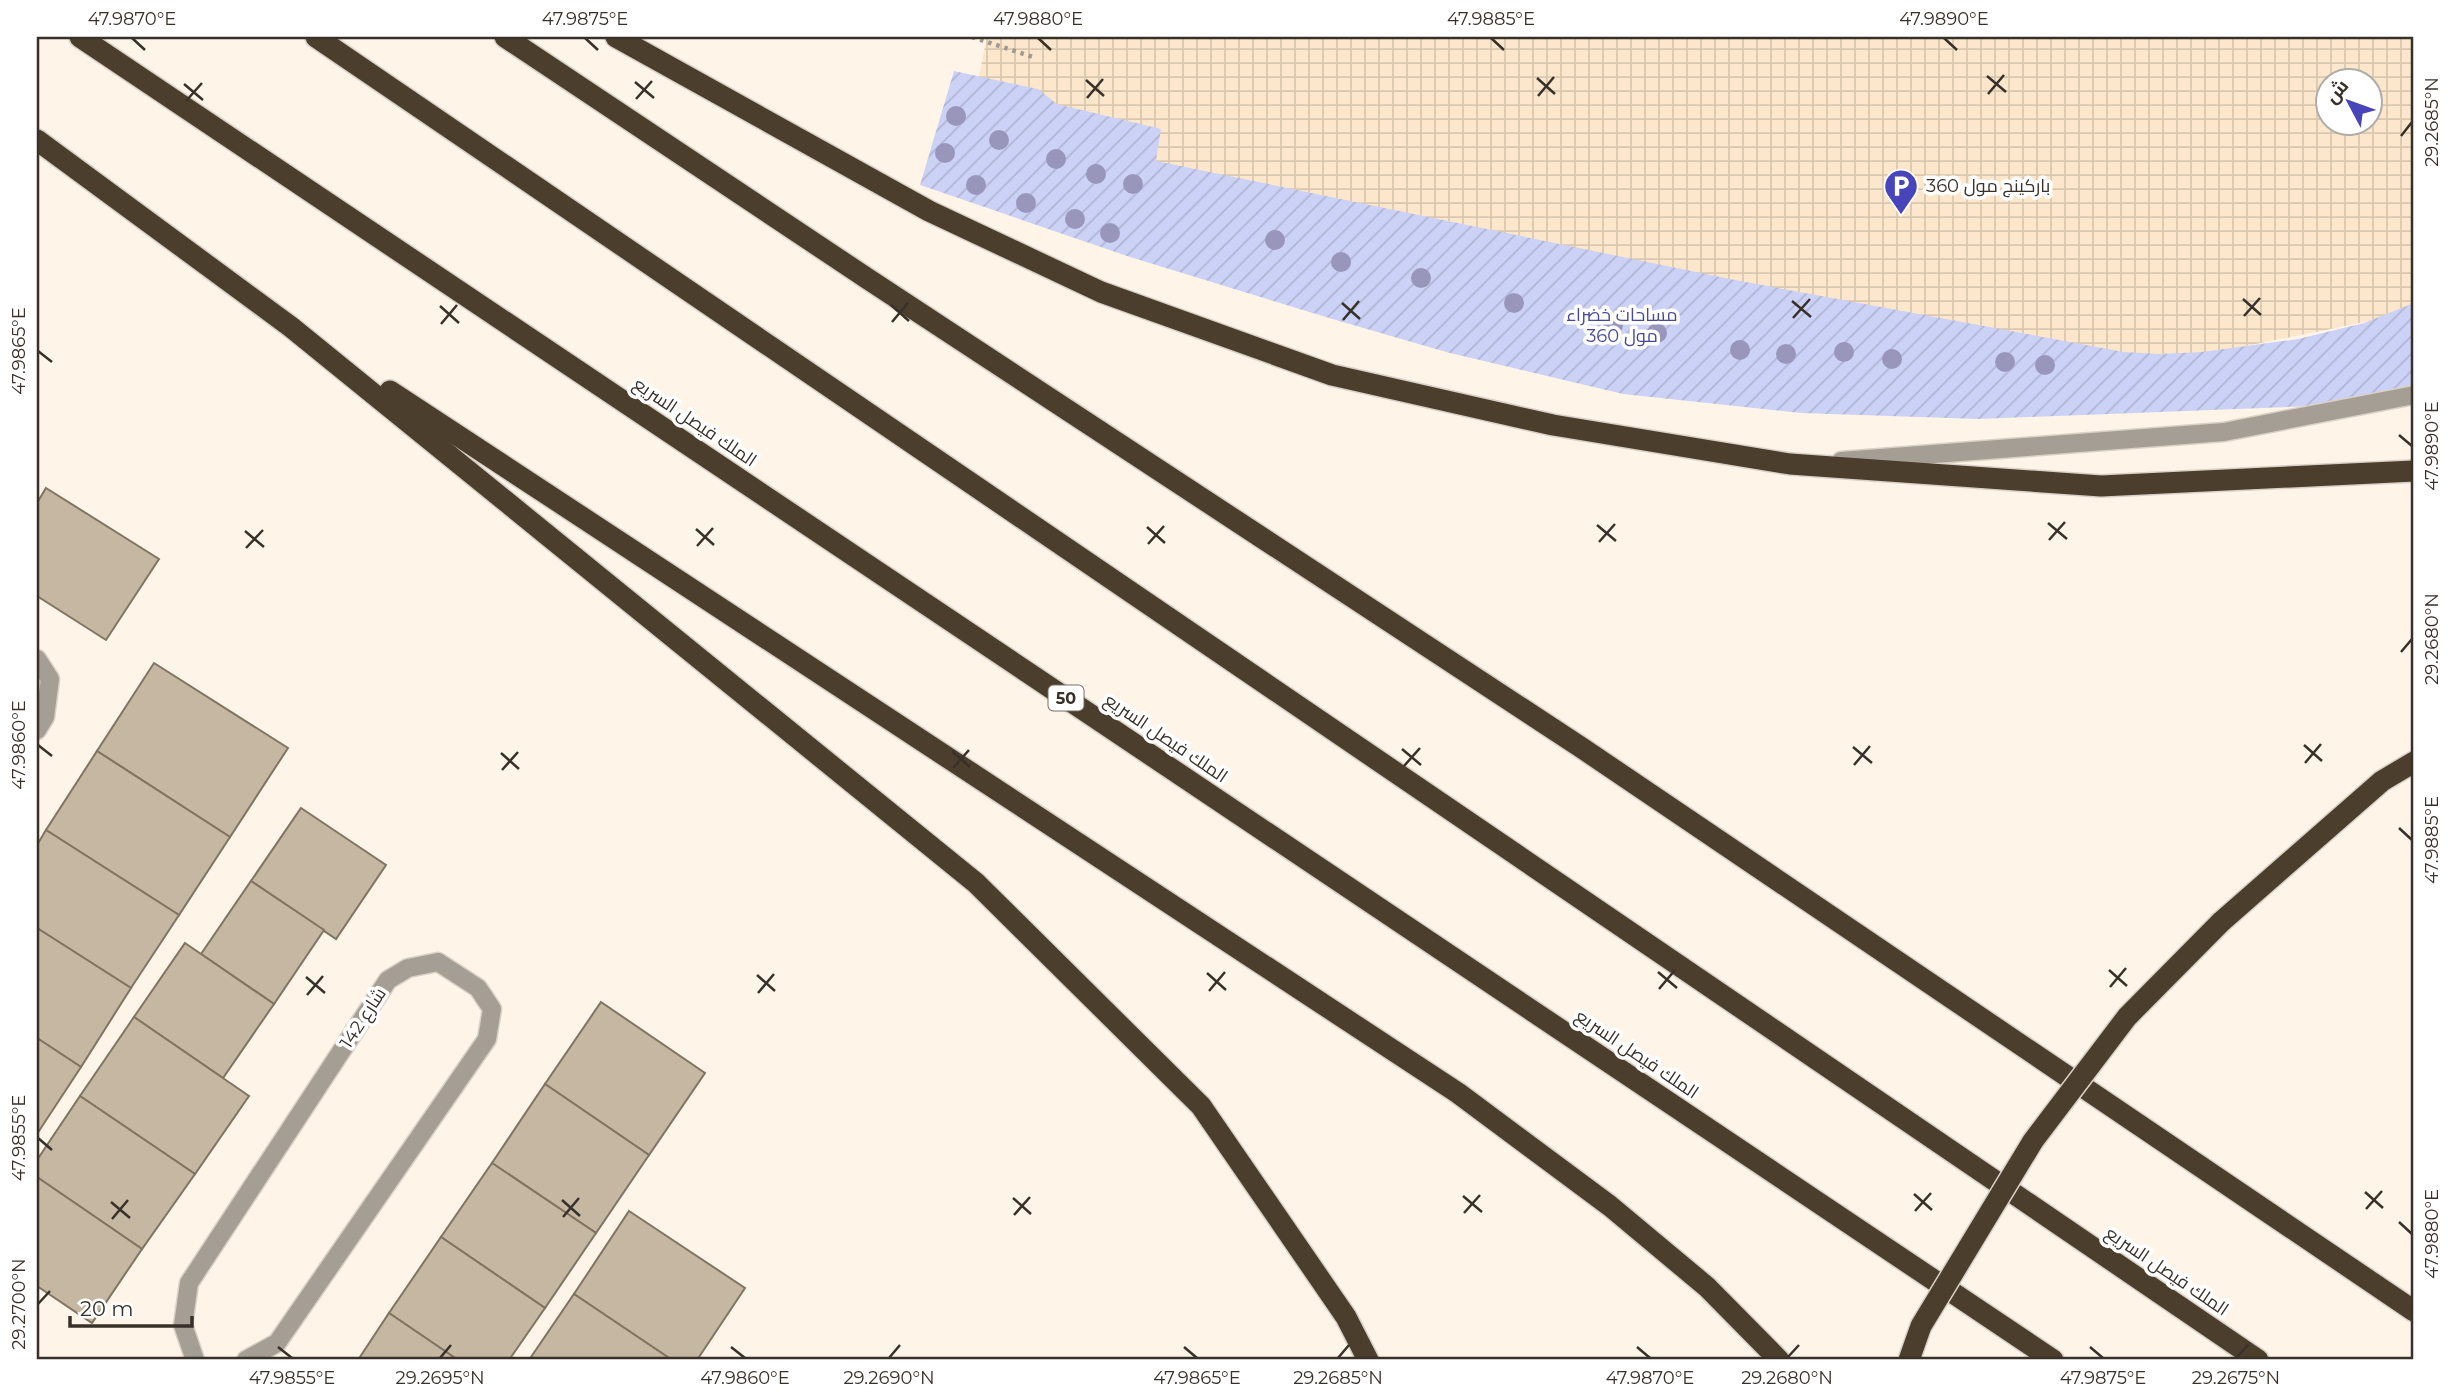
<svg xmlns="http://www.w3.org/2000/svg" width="2451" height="1397" font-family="Montserrat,Cairo,sans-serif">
  <defs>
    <pattern id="industrial-grid" width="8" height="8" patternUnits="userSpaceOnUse" patternTransform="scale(1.75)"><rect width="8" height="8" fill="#fce7cc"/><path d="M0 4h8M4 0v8" fill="none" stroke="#d9c7af"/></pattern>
    <pattern id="garden-furrows" width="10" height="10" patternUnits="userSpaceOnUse" patternTransform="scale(1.75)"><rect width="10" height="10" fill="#ccd2f6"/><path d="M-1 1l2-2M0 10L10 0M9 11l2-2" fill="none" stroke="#b0b5d3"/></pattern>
  </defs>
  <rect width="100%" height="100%" fill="#fef4e8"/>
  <path fill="url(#industrial-grid)" fill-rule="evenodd" d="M 987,37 L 2414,37 L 2414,312 L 2167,362 L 1622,267 L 970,121 ZM 2328,80 L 2370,80 L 2370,122 L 2328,122 Z"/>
  <polygon fill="url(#garden-furrows)" points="954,71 1038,89 1057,104 1161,129 1156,161 1735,280 2124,352 2158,354 2202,352 2298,339 2364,323 2414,303 2414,393 2336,405 1978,419 1801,413 1623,394 1446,352 1329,318 1130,257 920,185"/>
  <g fill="#c6b7a3" stroke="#827462" stroke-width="2">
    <polygon points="46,488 159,559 106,640 37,596 37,503"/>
    <polygon points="154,663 288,748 230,837 97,751"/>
    <polygon points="97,751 230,837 179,915 46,830"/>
    <polygon points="301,808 386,865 336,939 251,881"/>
    <polygon points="46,830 179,915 131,988 37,928 37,845"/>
    <polygon points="251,881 324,930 274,1004 201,954"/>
    <polygon points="37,928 131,988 81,1067 37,1038"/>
    <polygon points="185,943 274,1004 223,1078 134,1017"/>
    <polygon points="601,1002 705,1073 649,1155 545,1084"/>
    <polygon points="134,1017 249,1096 195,1174 80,1096"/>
    <polygon points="37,1038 81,1067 37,1134"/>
    <polygon points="545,1084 649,1155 596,1233 492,1163"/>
    <polygon points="80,1096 195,1174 142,1249 37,1177 37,1160"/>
    <polygon points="492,1163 596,1233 545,1308 441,1237"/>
    <polygon points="37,1177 142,1249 92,1323 37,1286"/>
    <polygon points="629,1211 745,1288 697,1360 672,1360 574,1294"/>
    <polygon points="441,1237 545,1308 509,1360 458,1360 389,1313"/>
    <polygon points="574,1294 672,1360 529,1360"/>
    <polygon points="389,1313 458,1360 358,1360"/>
  </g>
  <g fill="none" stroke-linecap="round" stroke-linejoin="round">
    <g stroke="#dad1c6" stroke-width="21">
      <polyline id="service" points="1841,461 2224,432 2414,395"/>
    </g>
    <g stroke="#dad1c6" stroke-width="21">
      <g id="minor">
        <polyline points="37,659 50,679 45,717 37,730"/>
        <polyline points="195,1360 183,1325 189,1283 388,980 408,968 438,962 478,988 492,1009 487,1039 277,1343 246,1360"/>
      </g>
    </g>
    <g stroke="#dad1c6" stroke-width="24">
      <g id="motorway">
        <polyline points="80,37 2053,1360"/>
        <polyline points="316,37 2258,1360"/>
        <polyline points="505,37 868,279 1582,748 2414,1311"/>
        <polyline points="616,37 929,211 1101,292 1332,375 1553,425 1790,464 2101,486 2414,471"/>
        <polyline points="37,140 291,327 976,883 1201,1106 1346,1317 1368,1360"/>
        <polyline points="390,391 1458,1093 1610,1206 1707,1287 1779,1360"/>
        <polyline points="2221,922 2382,781 2414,762"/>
      </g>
    </g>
    <polyline stroke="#a1998f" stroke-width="4.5" stroke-dasharray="3.5 5" stroke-linecap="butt" points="972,37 1036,58"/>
    <use href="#service" stroke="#a59e95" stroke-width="18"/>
    <use href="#minor" stroke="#a59e95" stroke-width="18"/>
    <use href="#motorway" stroke="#4b3e2d" stroke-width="21"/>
    <g stroke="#dad1c6" stroke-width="24" stroke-linecap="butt">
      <polyline id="motorway-bridge" points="1909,1360 1921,1326 2033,1141 2127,1017 2221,922"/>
    </g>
    <use href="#motorway-bridge" stroke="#4b3e2d" stroke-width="21"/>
  </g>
  <g fill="#9996bc">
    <circle cx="956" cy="116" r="10"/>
    <circle cx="999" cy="140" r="10"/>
    <circle cx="945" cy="153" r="10"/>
    <circle cx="1056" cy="159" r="10"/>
    <circle cx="1096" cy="174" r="10"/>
    <circle cx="1133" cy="184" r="10"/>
    <circle cx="976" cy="185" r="10"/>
    <circle cx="1026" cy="203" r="10"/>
    <circle cx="1075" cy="219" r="10"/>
    <circle cx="1110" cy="233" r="10"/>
    <circle cx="1275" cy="240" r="10"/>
    <circle cx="1341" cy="262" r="10"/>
    <circle cx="1421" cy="278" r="10"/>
    <circle cx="1514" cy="303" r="10"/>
    <circle cx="1613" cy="325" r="10"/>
    <circle cx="1657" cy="333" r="10"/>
    <circle cx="1740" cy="350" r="10"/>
    <circle cx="1844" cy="352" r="10"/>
    <circle cx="1786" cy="354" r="10"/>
    <circle cx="1892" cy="359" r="10"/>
    <circle cx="2005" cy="362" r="10"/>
    <circle cx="2045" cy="365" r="10"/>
  </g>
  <path fill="none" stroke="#383129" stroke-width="2.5" d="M 132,38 L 145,50M 585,38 L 598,50M 1038,38 L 1051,50M 1491,38 L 1504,50M 1944,38 L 1957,50M 1987,76 L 2006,92M 1537,78 L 1555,94M 1086,80 L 1104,96M 635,82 L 654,98M 184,84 L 203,100M 1988,94 L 2004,75M 1538,96 L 1554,77M 1087,98 L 1103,79M 636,99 L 652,81M 186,101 L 202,83M 2401,136 L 2412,122M 2243,299 L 2261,315M 1792,301 L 1811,317M 1342,303 L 1360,319M 891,305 L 909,321M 440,306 L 459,323M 2244,316 L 2260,298M 1793,318 L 1810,299M 1343,320 L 1359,301M 892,322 L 908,303M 441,324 L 457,305M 38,351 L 52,362M 2399,435 L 2412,446M 2048,523 L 2067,539M 1597,525 L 1616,541M 1147,527 L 1165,543M 696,529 L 714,545M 245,531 L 264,547M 2049,540 L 2065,522M 1599,542 L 1615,524M 1148,544 L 1164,526M 697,546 L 713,528M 246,548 L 263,530M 2401,652 L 2412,639M 38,745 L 52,756M 2304,745 L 2322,761M 1853,747 L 1872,763M 1402,749 L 1421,765M 952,751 L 970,767M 501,753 L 519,769M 2305,763 L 2321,744M 1854,765 L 1870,746M 1404,766 L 1420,748M 953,768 L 969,750M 502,770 L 518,752M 2399,828 L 2412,840M 2109,970 L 2127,986M 1658,972 L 1677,988M 1207,973 L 1226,990M 757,975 L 775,991M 306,977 L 325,993M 2110,987 L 2126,968M 1659,989 L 1675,970M 1209,991 L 1225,972M 758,993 L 774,974M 307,995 L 323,976M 38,1138 L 52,1150M 2365,1192 L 2383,1208M 1914,1194 L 1932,1210M 1463,1196 L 1482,1212M 1013,1198 L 1031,1214M 562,1200 L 580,1216M 111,1202 L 130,1218M 2366,1209 L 2382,1191M 1915,1211 L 1931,1193M 1464,1213 L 1480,1195M 1014,1215 L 1030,1197M 563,1217 L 579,1198M 112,1219 L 128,1200M 2399,1222 L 2412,1234M 38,1304 L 50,1291M 278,1347 L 292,1358M 731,1347 L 745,1358M 1184,1347 L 1197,1358M 1637,1347 L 1650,1358M 2090,1347 L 2103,1358M 440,1358 L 451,1345M 889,1358 L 900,1345M 1338,1358 L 1349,1345M 1787,1358 L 1799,1345M 2236,1358 L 2248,1345"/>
  <defs>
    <g id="parking-pin" transform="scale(1.75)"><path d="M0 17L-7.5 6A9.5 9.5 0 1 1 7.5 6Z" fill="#4845bb" stroke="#fff"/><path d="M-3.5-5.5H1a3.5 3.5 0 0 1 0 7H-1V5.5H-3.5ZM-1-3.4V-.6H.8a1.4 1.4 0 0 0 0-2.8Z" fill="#fff"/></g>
  </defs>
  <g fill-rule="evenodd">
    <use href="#parking-pin" x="1901" y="186"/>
  </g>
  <g text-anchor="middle" stroke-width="7" stroke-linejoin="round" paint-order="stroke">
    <rect fill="#fff" stroke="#746f69" stroke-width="2" x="1048.5" y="685.5" width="35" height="25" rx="5"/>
    <g font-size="16" font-weight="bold" fill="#383129">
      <text x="1066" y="704">50</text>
    </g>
    <g font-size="18" fill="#383129" stroke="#fff" text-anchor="start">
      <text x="1926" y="192">باركينج مول 360</text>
    </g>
    <g font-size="18" fill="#464998" stroke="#fff">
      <text x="1622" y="321">مساحات خضراء<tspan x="1622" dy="21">360 مول</tspan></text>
    </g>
    <g font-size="18" fill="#383129" stroke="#fff">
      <text transform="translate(695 422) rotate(34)" y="6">الملك فيصل السريع</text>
      <text transform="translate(1166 738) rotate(34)" y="6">الملك فيصل السريع</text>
      <text transform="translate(363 1018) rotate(-57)" y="6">شارع 142</text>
      <text transform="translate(1637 1054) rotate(34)" y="6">الملك فيصل السريع</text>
      <text transform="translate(2167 1271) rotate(34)" y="6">الملك فيصل السريع</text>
    </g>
  </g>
  <rect width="2451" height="1397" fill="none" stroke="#ffffff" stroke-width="77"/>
  <g transform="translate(2349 102) rotate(311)"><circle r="33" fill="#ffffff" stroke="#afada9" stroke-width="2"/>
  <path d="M0-5L12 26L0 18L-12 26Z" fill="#4845bb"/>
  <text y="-10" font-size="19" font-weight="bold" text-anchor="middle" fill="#383129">ش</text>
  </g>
  <path d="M70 1316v10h122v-10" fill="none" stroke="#383129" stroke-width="3.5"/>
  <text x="80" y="1316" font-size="21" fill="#383129" stroke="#ffffff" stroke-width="5" paint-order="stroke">20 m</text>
  <rect x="38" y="38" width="2374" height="1320" fill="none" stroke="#383129" stroke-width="2.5"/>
  <g font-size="18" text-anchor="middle" fill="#383129">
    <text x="132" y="25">47.9870°E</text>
    <text x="585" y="25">47.9875°E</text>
    <text x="1038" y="25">47.9880°E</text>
    <text x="1491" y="25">47.9885°E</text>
    <text x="1944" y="25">47.9890°E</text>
    <text transform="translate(2432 122) rotate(-90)" y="6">29.2685°N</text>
    <text transform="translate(19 351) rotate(-90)" y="6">47.9865°E</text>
    <text transform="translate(2432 446) rotate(-90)" y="6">47.9890°E</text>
    <text transform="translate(2432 639) rotate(-90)" y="6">29.2680°N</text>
    <text transform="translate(19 745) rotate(-90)" y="6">47.9860°E</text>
    <text transform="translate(2432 840) rotate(-90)" y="6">47.9885°E</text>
    <text transform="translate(19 1138) rotate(-90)" y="6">47.9855°E</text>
    <text transform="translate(2432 1234) rotate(-90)" y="6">47.9880°E</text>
    <text transform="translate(19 1304) rotate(-90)" y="6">29.2700°N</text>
    <text x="292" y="1384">47.9855°E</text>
    <text x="440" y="1384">29.2695°N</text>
    <text x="745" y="1384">47.9860°E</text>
    <text x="889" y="1384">29.2690°N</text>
    <text x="1197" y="1384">47.9865°E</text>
    <text x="1338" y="1384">29.2685°N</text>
    <text x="1650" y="1384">47.9870°E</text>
    <text x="1787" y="1384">29.2680°N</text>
    <text x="2103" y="1384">47.9875°E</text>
    <text x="2236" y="1384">29.2675°N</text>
  </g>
</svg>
